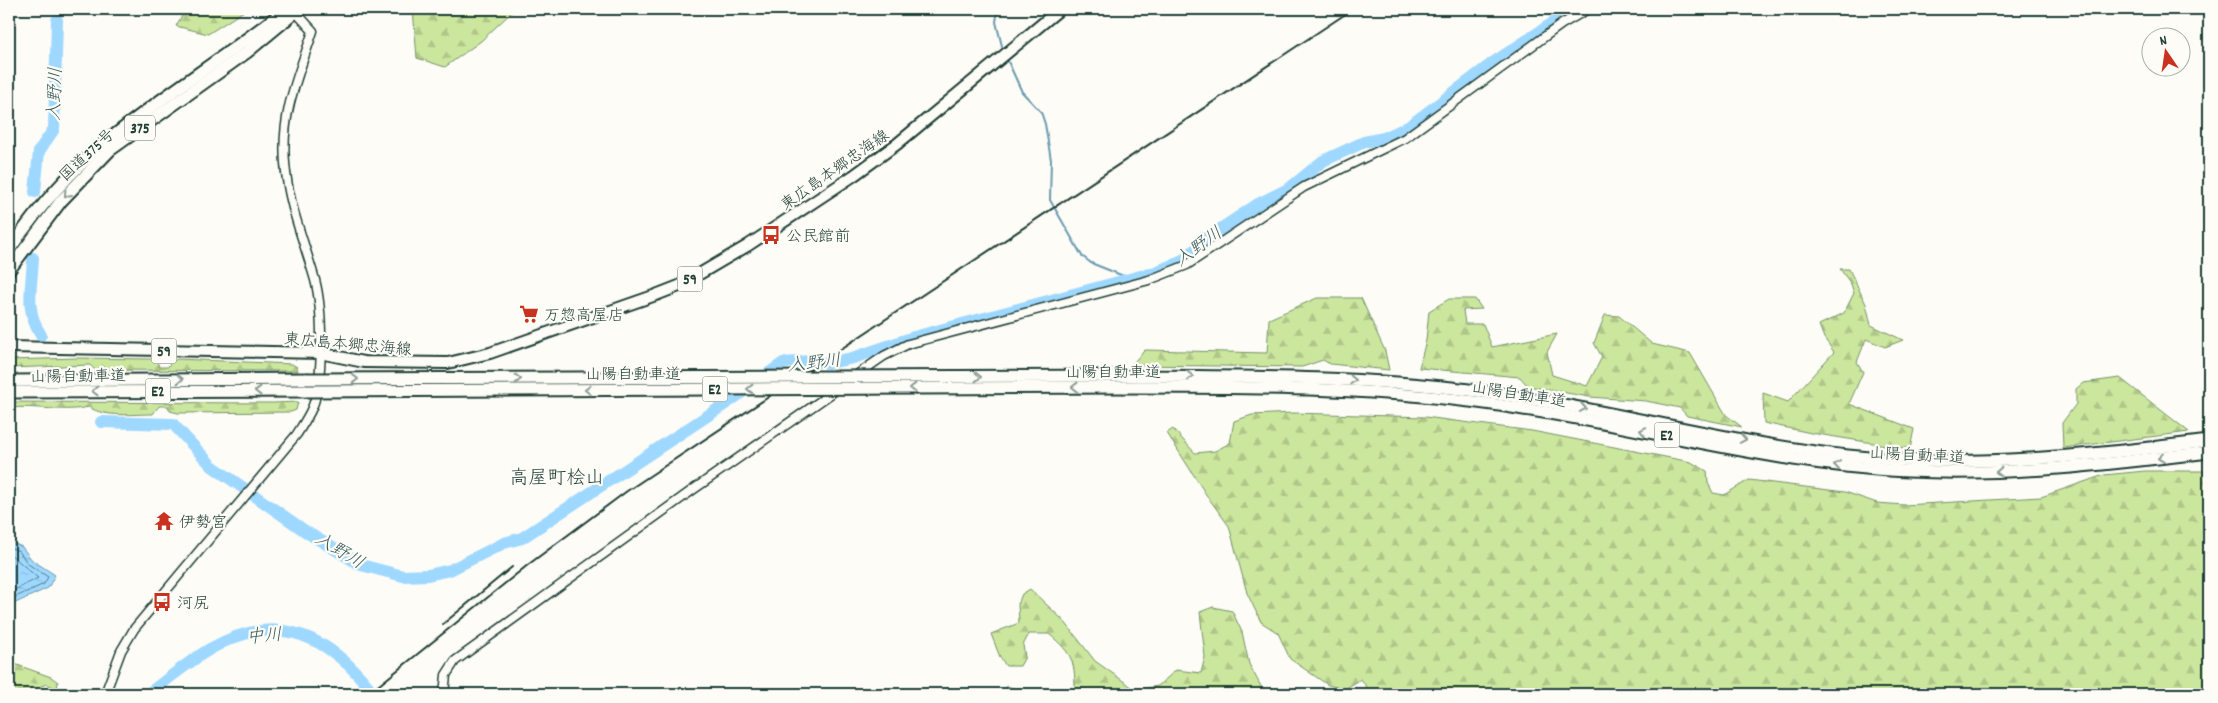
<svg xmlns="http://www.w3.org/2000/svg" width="2218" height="703" font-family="Dekko,'Klee One',sans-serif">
  <defs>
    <pattern id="forest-firs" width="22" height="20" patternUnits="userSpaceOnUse" patternTransform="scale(1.25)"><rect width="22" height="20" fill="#cbe69d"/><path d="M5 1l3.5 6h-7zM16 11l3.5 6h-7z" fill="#aec688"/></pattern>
    <pattern id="water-ripples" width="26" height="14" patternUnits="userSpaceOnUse" patternTransform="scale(1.25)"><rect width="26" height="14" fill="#9fd8ff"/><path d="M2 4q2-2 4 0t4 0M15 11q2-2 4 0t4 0" fill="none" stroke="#88badb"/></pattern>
  </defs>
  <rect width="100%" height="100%" fill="#fdfcf7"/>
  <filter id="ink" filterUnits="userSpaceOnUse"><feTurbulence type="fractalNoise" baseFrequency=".02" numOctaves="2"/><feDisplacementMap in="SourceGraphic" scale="10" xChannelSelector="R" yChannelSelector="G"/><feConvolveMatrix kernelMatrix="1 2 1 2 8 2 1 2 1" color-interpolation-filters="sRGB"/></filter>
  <g filter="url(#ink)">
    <g fill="url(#forest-firs)" stroke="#759268">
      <polygon points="186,9 247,9 208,34 176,26"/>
      <polygon points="413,9 515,9 481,41 445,67 417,58"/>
      <polygon points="1840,269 1849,269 1866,304 1871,325 1903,340 1885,347 1866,339 1857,362 1863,372 1849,404 1914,429 1910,449 1811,433 1764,423 1763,393 1788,402 1834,352 1824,338 1819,325 1844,313 1854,293 1851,284"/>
      <polygon points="1317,298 1361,298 1385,351 1389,370 1330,364 1323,360 1302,367 1131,365 1145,350 1267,353 1269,319"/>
      <polygon points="1449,299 1475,299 1482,309 1463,310 1465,324 1483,324 1492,347 1557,334 1547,352 1552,375 1587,386 1602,357 1594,343 1605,315 1619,316 1652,344 1690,353 1726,415 1742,427 1687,416 1680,408 1646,401 1589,397 1528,386 1520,377 1419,368 1426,340 1429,311"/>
      <polygon points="77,358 152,359 157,361 159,367 168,367 170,363 177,359 292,364 297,367 298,371 95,370 90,365 9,368 9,360"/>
      <polygon points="2120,378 2189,432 2063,448 2062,423 2076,404 2076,389 2083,383"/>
      <path d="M 9,402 L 274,403 L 298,402 L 296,410 L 291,412 L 178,413 L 170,411 L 168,406 L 159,406 L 153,414 C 134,414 105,418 89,407 C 64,413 35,405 9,408 Z"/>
      <polygon points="1294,413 1425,417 1532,431 1691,462 1707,471 1708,483 1713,493 1724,495 1749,480 1845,492 1877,503 1904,505 2041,497 2104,475 2145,471 2209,471 2209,694 1371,694 1361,679 1345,689 1328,685 1290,659 1278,633 1261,622 1247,593 1229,526 1207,496 1167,433 1173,429 1195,453 1215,451 1230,443 1234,421 1252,415"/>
      <path d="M 1030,589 L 1064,621 L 1095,661 L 1136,690 L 1158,686 L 1176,670 L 1201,673 L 1205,657 L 1200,612 L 1213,607 L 1232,611 L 1242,632 L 1249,664 L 1265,694 L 1075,694 C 1075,662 1074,655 1049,634 L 1029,634 L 1023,645 L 1025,657 L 1020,666 L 1006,666 L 1000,657 L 991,634 L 1019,623 L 1018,604 L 1022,594 Z"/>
      <polygon points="9,662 51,677 58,682 57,689 47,684 41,686 39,694 9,694"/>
      <polygon points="1007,686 1031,694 1006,694"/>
    </g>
    <polygon fill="url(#water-ripples)" stroke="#6c9aae" points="9,541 22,547 32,560 55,575 48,588 9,606"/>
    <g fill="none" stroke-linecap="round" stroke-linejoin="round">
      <g stroke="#527b85" stroke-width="1">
        <polyline points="9,547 19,551 28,564 48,577 44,584 9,600"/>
        <polyline points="9,553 38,578 9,593"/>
      </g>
      <g stroke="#6c9aae" stroke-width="2">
        <polyline points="998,9 996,22 1003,50"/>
        <polyline points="1006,57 1022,92 1041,112 1045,124 1051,160 1050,200 1082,256 1091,263 1126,277 1132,277"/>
      </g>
      <g stroke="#9fd8ff" stroke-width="12">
        <polyline points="35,192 39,151 54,129 57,20"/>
        <path d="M 33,258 C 32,288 24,309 41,335"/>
        <polyline points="101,422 173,424 212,466 308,533 361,565 403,576 428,575 450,570 504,543 522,538 733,399 783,363 809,361 828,363 853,358 914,337 1159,271 1185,259 1207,238 1258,204 1290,188 1323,161 1364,142 1384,138 1408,127 1494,62 1574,9"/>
        <path d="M 148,694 C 168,679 188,662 210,649 C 278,609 331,637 374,694"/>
      </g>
      <g stroke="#1f3d34" stroke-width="11">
        <g id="minor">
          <polyline points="852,378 884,356 908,344 1149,280 1187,265 1304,187 1405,138 1562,24 1588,9"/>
          <path d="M 105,694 L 121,651 L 134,629 L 297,434 C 302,426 308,417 312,408 C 324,379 323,310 315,280 C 304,241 288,204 285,163 C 281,112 298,77 313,31 L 293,9"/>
          <polyline points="444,694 446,675 455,661 694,489 839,388"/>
        </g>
      </g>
      <g stroke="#1f3d34" stroke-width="14">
        <polyline id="major" points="9,347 320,353 364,362 448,363 490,353 656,295 679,286 747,246 853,176 897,144 1060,9"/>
      </g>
      <g stroke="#1f3d34" stroke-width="15">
        <g id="highway">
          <path d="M 9,250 C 36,211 68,173 105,143 C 163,95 228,56 286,9"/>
          <polyline points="9,270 61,201 110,150 247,52 299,9"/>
          <path d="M 1124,376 C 1239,377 1355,376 1469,390 C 1597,406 1721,442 1848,456 C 1969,469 2089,456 2209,441"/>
          <polyline points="9,381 307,379"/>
          <path d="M 1124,387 C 1256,387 1388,387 1518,408 C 1648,428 1776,465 1908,471 C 2010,476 2109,464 2209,452"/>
          <polyline points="9,392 306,391"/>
        </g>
      </g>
      <use href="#minor" stroke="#fdfcf7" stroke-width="8"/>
      <use href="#major" stroke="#fdfcf7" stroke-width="10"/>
      <use href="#highway" stroke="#fdfcf7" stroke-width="11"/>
      <g stroke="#1f3d34" stroke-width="2">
        <polyline points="443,624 512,567"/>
        <polyline points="368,694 529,564 627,491 1353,9"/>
      </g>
      <g stroke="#1f3d34" stroke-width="15" stroke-linecap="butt">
        <g id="highway-bridge">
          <polyline points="307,379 1124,376"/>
          <polyline points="306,391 1124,387"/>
        </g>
      </g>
      <use href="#highway-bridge" stroke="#fdfcf7" stroke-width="11"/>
    </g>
    <defs><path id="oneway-chevron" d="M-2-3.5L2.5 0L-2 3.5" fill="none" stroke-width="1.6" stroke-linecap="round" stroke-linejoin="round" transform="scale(1.25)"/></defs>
    <g stroke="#8e9c96">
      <use href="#oneway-chevron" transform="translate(67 194) rotate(132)"/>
      <use href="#oneway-chevron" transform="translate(1190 376)"/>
      <use href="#oneway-chevron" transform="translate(978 377)"/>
      <use href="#oneway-chevron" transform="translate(180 379)"/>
      <use href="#oneway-chevron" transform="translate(355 379)"/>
      <use href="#oneway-chevron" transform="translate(518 379)"/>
      <use href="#oneway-chevron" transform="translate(1353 380) rotate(2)"/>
      <use href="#oneway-chevron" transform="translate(1075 387) rotate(180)"/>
      <use href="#oneway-chevron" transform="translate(913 388) rotate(180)"/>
      <use href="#oneway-chevron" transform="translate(750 389) rotate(180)"/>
      <use href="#oneway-chevron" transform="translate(588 390) rotate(180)"/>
      <use href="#oneway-chevron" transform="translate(95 391) rotate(179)"/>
      <use href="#oneway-chevron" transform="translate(258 391) rotate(-180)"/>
      <use href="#oneway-chevron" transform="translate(1583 408) rotate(10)"/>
      <use href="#oneway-chevron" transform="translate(1643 431) rotate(-169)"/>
      <use href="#oneway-chevron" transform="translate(1743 439) rotate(10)"/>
      <use href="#oneway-chevron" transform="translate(2161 458) rotate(173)"/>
      <use href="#oneway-chevron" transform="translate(1837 465) rotate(-172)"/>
      <use href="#oneway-chevron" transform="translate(1999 472) rotate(178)"/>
    </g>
  </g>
  <defs>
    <g id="bus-bare" transform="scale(1.5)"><path d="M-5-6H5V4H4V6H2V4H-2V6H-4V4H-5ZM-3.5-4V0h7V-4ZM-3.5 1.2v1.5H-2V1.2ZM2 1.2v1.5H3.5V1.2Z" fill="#c8321e" stroke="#fdfcf7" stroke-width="2.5" paint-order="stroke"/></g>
    <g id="supermarket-bare" transform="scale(1.5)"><path d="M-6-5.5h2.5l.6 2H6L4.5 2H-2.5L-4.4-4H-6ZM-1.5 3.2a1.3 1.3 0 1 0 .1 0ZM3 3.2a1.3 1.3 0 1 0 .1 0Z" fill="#c8321e" stroke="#fdfcf7" stroke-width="2.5" paint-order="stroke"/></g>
    <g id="temple-bare" transform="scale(1.5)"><path d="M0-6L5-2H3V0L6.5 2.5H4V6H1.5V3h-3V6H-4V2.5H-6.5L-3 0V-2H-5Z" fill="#c8321e" stroke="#fdfcf7" stroke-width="2.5" paint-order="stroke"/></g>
  </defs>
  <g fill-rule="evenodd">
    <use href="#bus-bare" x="771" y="235"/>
    <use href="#supermarket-bare" x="529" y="314"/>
    <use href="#temple-bare" x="164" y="521"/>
    <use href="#bus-bare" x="162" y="602"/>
  </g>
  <g text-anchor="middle" stroke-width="4.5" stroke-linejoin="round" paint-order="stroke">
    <g fill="#fdfcf7" stroke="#62766e" stroke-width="1">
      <rect x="125" y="115.5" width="30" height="25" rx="4"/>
      <rect x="677.5" y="266.5" width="25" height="25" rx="4"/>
      <rect x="151.5" y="338.5" width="25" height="25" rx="4"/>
      <rect x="702.5" y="376.5" width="25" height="25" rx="4"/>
      <rect x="145.5" y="378.5" width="25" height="25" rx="4"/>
      <rect x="1654.5" y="422.5" width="25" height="25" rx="4"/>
    </g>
    <g font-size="15" font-weight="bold" fill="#1f3d34">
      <text x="140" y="133">375</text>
      <text x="690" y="284">59</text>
      <text x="164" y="356">59</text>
      <text x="715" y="394">E2</text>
      <text x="158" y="396">E2</text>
      <text x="1667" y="440">E2</text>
    </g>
    <g font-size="16" fill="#1f3d34" stroke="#fdfcf7">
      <text transform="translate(86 154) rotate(-43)" y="6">国道375号</text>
      <text transform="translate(834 169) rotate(-35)" y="6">東広島本郷忠海線</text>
      <text transform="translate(348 343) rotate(5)" y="6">東広島本郷忠海線</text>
      <text x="1113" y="377">山陽自動車道</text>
      <text x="633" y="379">山陽自動車道</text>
      <text transform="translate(78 375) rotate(-1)" y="6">山陽自動車道</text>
      <text transform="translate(1519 393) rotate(9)" y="6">山陽自動車道</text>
      <text transform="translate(1917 454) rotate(3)" y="6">山陽自動車道</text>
    </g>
    <g font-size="16" fill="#1f3d34" stroke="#fdfcf7" text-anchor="start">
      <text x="786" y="241">公民館前</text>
      <text x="544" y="320">万惣高屋店</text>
      <text x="179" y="527">伊勢宮</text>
      <text x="177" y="608">河尻</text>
    </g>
    <g font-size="18" font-style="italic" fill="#395c5d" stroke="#fdfcf7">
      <text transform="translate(54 94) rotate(-88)" y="6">入野川</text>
      <text transform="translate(1198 246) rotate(-36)" y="6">入野川</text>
      <text transform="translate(814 362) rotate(-6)" y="6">入野川</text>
      <text transform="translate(340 550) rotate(31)" y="6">入野川</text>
      <text transform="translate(264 635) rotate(-5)" y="6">中川</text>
    </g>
    <g font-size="19" fill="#1f3d34" stroke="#fdfcf7">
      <text x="557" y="483">高屋町桧山</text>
    </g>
  </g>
  <rect width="2218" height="703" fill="none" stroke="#fdfcf7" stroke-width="30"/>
  <rect x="15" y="15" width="2188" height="673" fill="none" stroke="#1f3d34" stroke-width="2" filter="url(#ink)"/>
  <g transform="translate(2166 52) rotate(347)"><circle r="24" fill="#fdfcf7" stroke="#a4b0a9"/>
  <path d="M0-4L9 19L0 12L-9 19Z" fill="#c8321e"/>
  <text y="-8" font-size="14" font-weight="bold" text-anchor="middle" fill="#1f3d34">N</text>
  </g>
</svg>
